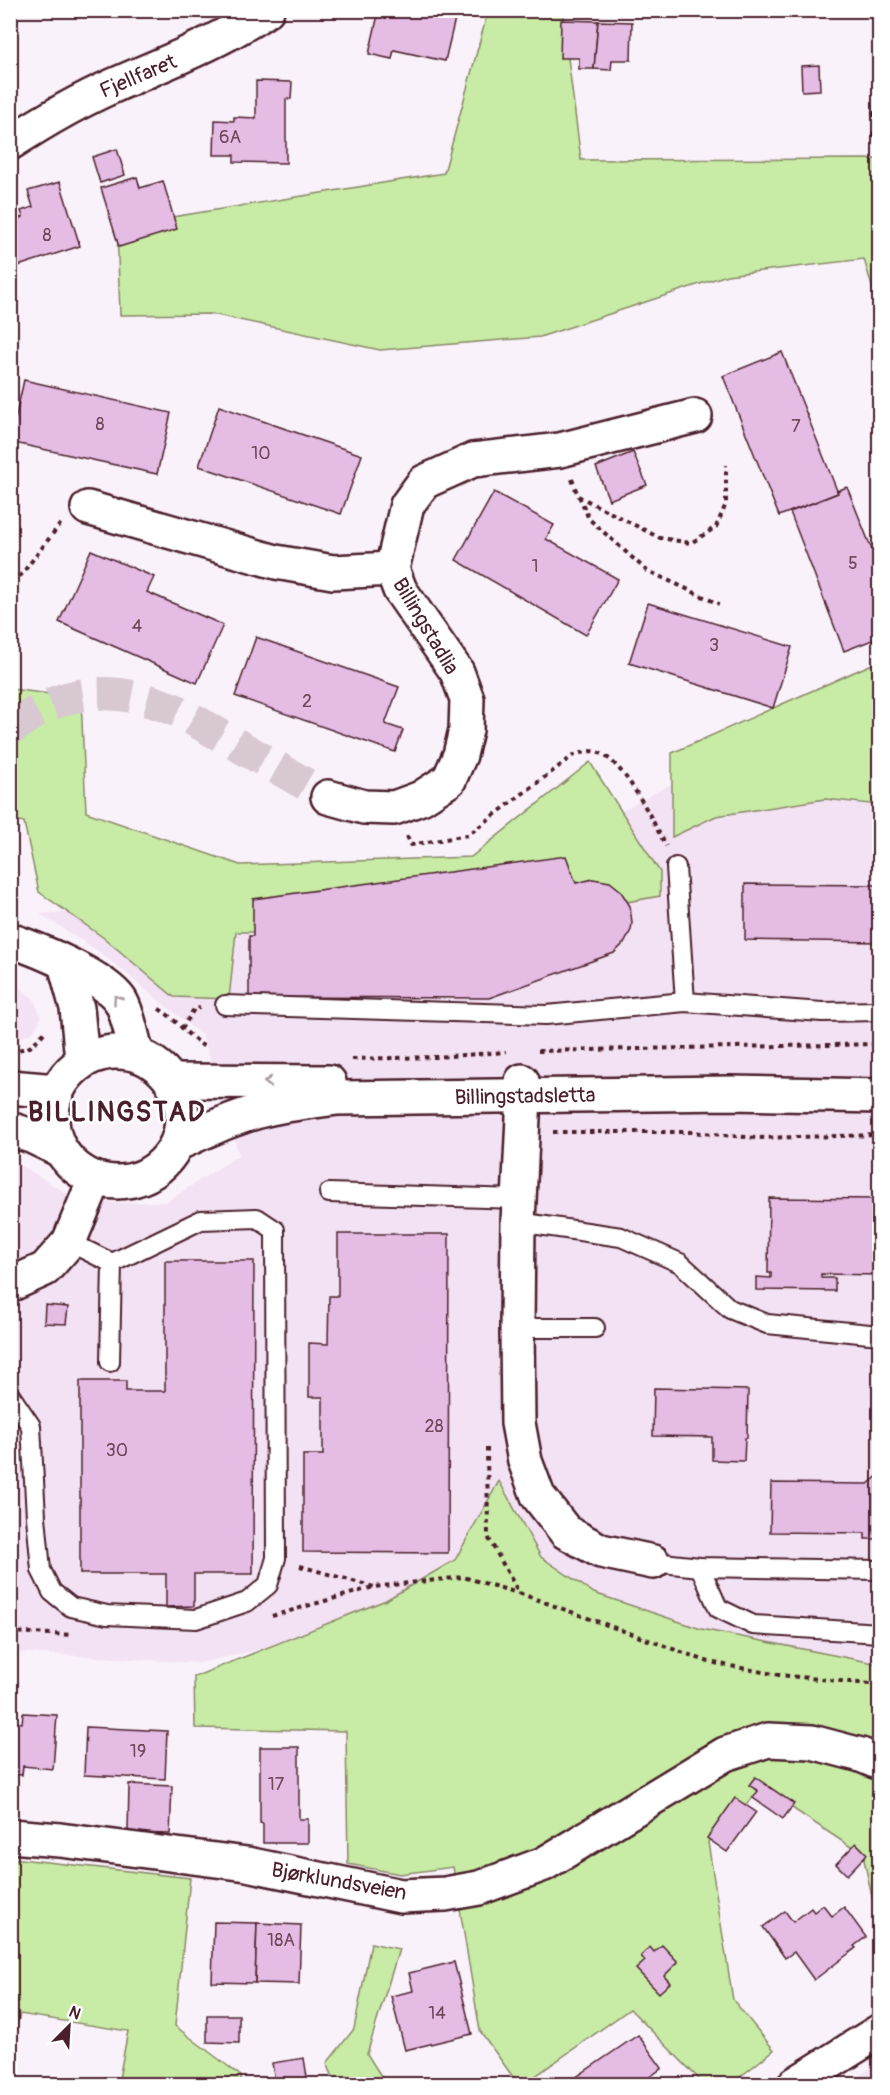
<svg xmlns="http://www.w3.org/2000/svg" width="890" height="2095" font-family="Pangolin,sans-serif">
  <rect width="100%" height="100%" fill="#faf2fa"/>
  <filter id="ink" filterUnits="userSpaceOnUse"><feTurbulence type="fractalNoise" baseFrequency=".0167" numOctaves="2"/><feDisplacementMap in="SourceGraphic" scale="12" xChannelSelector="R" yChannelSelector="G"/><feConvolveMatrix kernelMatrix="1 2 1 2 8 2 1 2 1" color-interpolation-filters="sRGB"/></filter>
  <g filter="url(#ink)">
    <g fill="#f3e2f3">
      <polygon points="879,698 879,1674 417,1614 200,1663 11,1652 10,1161 29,1170 82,1203 166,1202 239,1155 203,1036 98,951 40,914 487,885 746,743"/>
      <polygon points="11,983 20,988 34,999 41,1018 34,1032 11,1042"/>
      <polygon points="879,2063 879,2084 845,2084"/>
    </g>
    <g fill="#c8eca5" stroke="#898668" stroke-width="1.5">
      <polygon points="488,11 562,11 581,160 879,159 879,311 864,259 727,275 540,337 380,350 212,314 120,315 117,226 444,173"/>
      <polygon points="879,661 879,805 825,799 716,816 672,837 672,753"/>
      <polygon points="11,689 81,698 86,812 240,865 471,857 590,762 660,872 660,896 458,932 236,932 229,999 174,997 104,938 39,892 24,822 11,819"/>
      <polygon points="499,1481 541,1557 594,1593 701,1629 879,1664 879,1929 863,1855 762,1788 708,1842 733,2000 774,2050 731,2084 704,2084 630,2009 524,2084 518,2084 480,2031 453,1867 400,1874 348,1864 346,1731 195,1728 194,1677 386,1600 455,1560"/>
      <polygon points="11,1858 190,1878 175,2026 241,2076 241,2084 118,2084 128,2031 20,2014 11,2046"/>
      <polygon points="371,1943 399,1949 367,2054 386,2084 336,2084 327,2063 354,2029"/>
    </g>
    <g fill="#e4bce4" stroke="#4a1f2b" stroke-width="1.5">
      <polygon points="379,10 395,13 396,10 457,10 445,61 394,50 392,59 369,54"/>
      <polygon points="561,20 598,21 594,69 579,69 579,58 560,58"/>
      <polygon points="598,21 632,22 631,60 612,60 611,70 594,69"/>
      <polygon points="819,65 820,90 802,91 801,66"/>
      <polygon points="256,81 292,82 291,99 286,99 286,163 234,162 234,155 214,155 215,120 234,121 234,117 256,118"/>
      <polygon points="117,149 125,175 100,183 92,157"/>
      <polygon points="137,177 140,188 163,181 177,229 119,247 101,188"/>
      <polygon points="60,182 80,246 18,266 10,240 10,221 23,217 21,211 33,207 28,191"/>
      <polygon points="782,352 838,493 779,516 723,376"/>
      <polygon points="24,380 171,413 157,474 10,442"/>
      <polygon points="219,406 362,455 341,514 199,466"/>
      <polygon points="633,452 647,485 609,500 596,467"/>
      <polygon points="847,487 880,570 880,637 844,651 790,512 838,493 837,491"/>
      <polygon points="494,492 554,525 546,539 618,579 586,635 456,560"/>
      <polygon points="91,550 154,577 147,592 223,625 197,683 59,622"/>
      <polygon points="648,603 792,647 773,708 629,663"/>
      <polygon points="256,637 399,687 385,724 403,730 395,752 235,696"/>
      <polygon points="566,856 576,883 593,879 610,882 620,890 630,906 632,923 631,930 625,942 614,953 489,998 249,997 249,936 253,936 253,899"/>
      <polygon points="745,884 880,885 880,942 745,940"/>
      <polygon points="769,1198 880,1199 880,1275 821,1274 821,1278 835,1278 835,1291 756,1290 756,1277 771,1278 771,1273 768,1273"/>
      <polygon points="338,1234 449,1234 448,1553 303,1552 303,1455 323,1455 323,1397 309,1397 309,1343 328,1344 329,1296 338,1296"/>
      <polygon points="165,1261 254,1261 253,1574 194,1574 194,1606 166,1607 166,1574 80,1574 80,1381 126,1381 126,1391 165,1391"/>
      <polygon points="45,1305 68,1307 66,1324 44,1323"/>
      <polygon points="654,1388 748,1390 747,1438 745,1438 744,1461 712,1460 712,1437 653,1436"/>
      <polygon points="880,1474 880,1539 865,1539 865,1533 770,1532 771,1483 868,1484"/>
      <polygon points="23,1713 57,1715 53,1769 23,1766 22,1775 10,1774 10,1722 22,1723"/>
      <polygon points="86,1727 167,1731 165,1779 84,1775"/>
      <polygon points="260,1747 299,1747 299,1819 308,1819 308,1843 263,1843 263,1824 260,1823"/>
      <polygon points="755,1777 794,1804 783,1819 753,1798 758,1791 749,1785"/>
      <polygon points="129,1784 172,1786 170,1834 128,1833"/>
      <polygon points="735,1798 756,1812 727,1852 707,1838"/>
      <polygon points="856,1843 867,1854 847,1875 836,1864"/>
      <polygon points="823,1905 832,1916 844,1907 866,1937 854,1946 856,1948 814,1980 794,1952 785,1958 763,1927 785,1911 793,1922 811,1908 814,1912"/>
      <polygon points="214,1922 257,1923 255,1983 212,1982"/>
      <polygon points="257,1923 301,1925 299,1984 255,1983"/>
      <polygon points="662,1945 678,1962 664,1976 670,1983 659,1993 636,1969 645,1961 641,1956 650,1947 654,1952"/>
      <polygon points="454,1962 472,2034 405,2050 391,1996 413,1991 409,1973"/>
      <polygon points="207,2015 239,2015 239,2043 207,2042"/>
      <polygon points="638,2035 662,2068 640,2084 566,2084"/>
      <polygon points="304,2058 308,2084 251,2084 275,2081 272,2063"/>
    </g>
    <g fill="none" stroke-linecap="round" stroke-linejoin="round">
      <path stroke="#d7c8d1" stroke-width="33" stroke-dasharray="33 16" stroke-linecap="butt" d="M 10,730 C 64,685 116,685 178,711 L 328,797"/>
      <g stroke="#4a1f2b" stroke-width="22">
        <g id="lane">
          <polyline points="676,867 685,1002"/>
          <polyline points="225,1005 546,1015 685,1002 822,1012 880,1011"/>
          <polyline points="329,1193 519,1199"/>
          <polyline points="518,1222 621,1237 680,1263 730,1309 767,1324 880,1335"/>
          <polyline points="517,1328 595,1328"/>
          <polyline points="110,1362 112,1263"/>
          <polyline points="10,1395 31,1426 36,1517 41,1570 52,1592 71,1607 107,1615 196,1619 247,1602 268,1585 276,1558 275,1230 257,1218 201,1220 112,1263 69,1242"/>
          <polyline points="653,1562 700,1567 880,1570"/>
          <polyline points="700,1567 718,1608 753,1625 880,1633"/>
        </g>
      </g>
      <g stroke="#4a1f2b" stroke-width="38">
        <g id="street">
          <path d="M 10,143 C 44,121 78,101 115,85 C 167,62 218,43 267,10"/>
          <polyline points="88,508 276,562 333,572 392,569"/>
          <polyline points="328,797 364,807 394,808 421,798 449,780 460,755 466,730 467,699 457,672 400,590 392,569 407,505 424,482 473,460 560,450 695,416"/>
          <polyline points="522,1081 524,1096 518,1222 517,1328 518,1423 525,1461 538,1496 566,1532 601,1551 653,1562"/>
          <polyline points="12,1284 45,1269 69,1242 95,1179"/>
          <polyline points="10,1836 60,1840 247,1864 401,1896 445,1894 479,1888 544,1864 725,1754 768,1740 812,1742 861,1755 880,1763"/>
        </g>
      </g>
      <g stroke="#4a1f2b" stroke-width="38">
        <g id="secondary">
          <path d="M 10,940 C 39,950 103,976 120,1000 C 127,1010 133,1041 137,1054"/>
          <polyline points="65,964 77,1008 82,1060"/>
          <circle cx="117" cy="1117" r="65"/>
          <polyline points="172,1081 329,1082"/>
          <polyline points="10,1087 56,1091"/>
          <polyline points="10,1129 31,1136 60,1150"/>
          <path d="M 178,1143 C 208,1130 239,1115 271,1108 C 293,1103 315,1101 337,1098 L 730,1093 L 880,1096"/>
          <polyline points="795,2084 880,2031"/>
        </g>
      </g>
      <g stroke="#4a1f2b" stroke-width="4" stroke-dasharray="4.5 4.5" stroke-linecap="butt">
        <polyline points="572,479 578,496 660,538 691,543 716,527 726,504 726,465"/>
        <polyline points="579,496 589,519 646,570 719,604"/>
        <polyline points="10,579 21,575 61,523"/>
        <path d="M 407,836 L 411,845 L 468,835 L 574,755 C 579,754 587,751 592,751 C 621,753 653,822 666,846"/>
        <path d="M 159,1009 C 177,1019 188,1038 207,1048"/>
        <polyline points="182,1029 194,1009 200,1008"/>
        <polyline points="538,1051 880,1044"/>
        <polyline points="10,1052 30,1047 46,1031"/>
        <polyline points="352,1059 436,1057 506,1052"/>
        <polyline points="553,1132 692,1132 756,1138 880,1135"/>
        <polyline points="487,1448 488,1537 519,1593 709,1662 779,1675 880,1685"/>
        <polyline points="300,1566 374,1587"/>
        <polyline points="272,1616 374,1587 463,1577 518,1593"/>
        <polyline points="10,1632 72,1635"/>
      </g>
      <use href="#lane" stroke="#fff" stroke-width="18"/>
      <use href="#street" stroke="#fff" stroke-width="33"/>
      <use href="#secondary" stroke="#fff" stroke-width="33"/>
      <g stroke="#4a1f2b" stroke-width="7">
        <g id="rail">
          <polyline points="875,114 880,114"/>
          <polyline points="875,134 880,134"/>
        </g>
      </g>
      <use href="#rail" stroke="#fff" stroke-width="4.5" stroke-dasharray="14" stroke-linecap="butt"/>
    </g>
    <defs><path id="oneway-chevron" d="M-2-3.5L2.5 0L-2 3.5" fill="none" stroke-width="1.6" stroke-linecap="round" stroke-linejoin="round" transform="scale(1.5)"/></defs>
    <g stroke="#ae9aa0">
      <use href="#oneway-chevron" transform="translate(117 999) rotate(-126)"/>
      <use href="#oneway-chevron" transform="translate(268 1082) rotate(180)"/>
    </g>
  </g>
  <g text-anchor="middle" stroke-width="5" stroke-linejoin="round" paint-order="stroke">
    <g font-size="18" fill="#704659">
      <text x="230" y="143">6A</text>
      <text x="47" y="241">8</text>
      <text x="100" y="430">8</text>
      <text x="796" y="432">7</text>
      <text x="261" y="459">10</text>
      <text x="853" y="569">5</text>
      <text x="535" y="572">1</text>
      <text x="137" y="632">4</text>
      <text x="714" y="651">3</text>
      <text x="307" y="707">2</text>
      <text x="434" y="1432">28</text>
      <text x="117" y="1456">30</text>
      <text x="138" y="1757">19</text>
      <text x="276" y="1790">17</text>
      <text x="281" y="1946">18A</text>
      <text x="437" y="2019">14</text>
    </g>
    <g font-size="21" fill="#4a1f2b" stroke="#fff">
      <text transform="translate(138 76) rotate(-23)" y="7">Fjellfaret</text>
      <text transform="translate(426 626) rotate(59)" y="7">Billingstadlia</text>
      <text transform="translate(525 1096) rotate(-1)" y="7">Billingstadsletta</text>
      <text transform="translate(339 1881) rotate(10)" y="7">Bjørklundsveien</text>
    </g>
    <g font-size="27" font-weight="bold" letter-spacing="1.5" fill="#4a1f2b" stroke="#fff">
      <text x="117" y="1121">BILLINGSTAD</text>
    </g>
  </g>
  <rect width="890" height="2095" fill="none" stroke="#fff" stroke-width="36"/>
  <rect x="18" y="18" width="854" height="2059" fill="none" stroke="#4a1f2b" stroke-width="2" filter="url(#ink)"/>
  <g transform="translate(69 2026) rotate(24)" stroke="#ffffff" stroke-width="4.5" paint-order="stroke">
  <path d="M0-4.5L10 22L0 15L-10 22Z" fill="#4a1f2b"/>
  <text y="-9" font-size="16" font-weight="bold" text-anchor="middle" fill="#4a1f2b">N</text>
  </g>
</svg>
